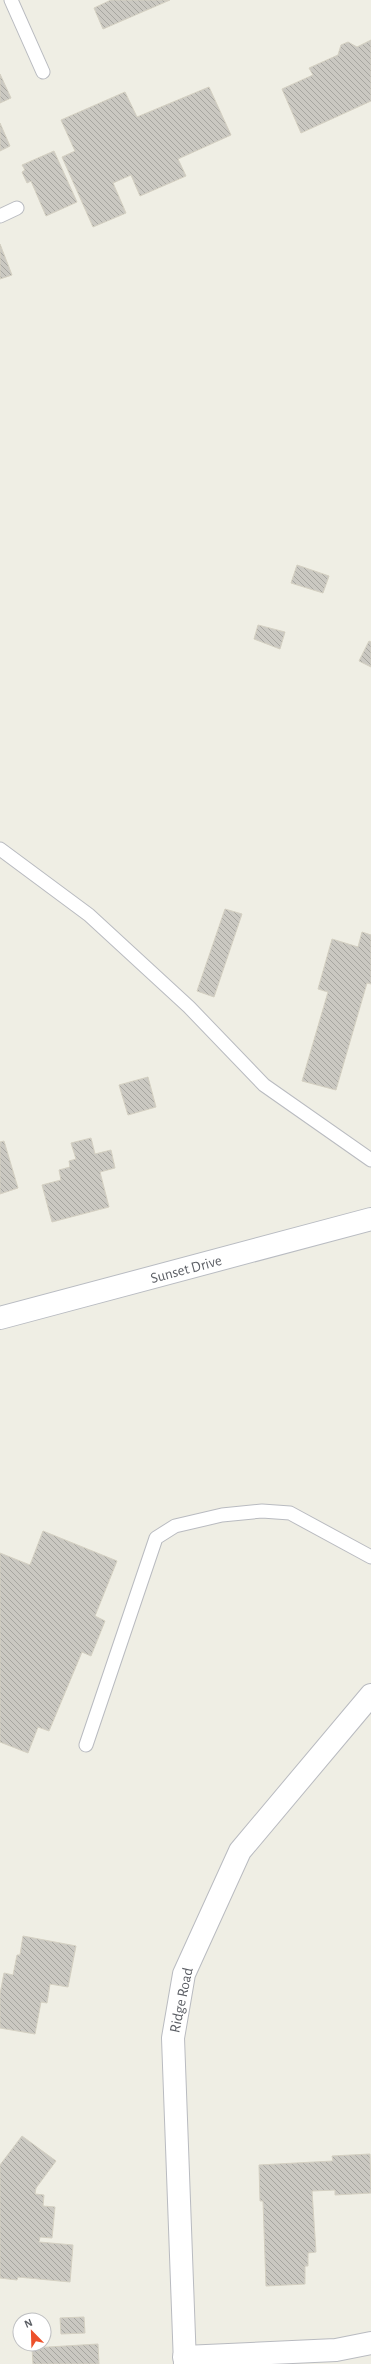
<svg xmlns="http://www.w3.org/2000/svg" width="371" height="2364" font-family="'Alegreya Sans',sans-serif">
  <defs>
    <pattern id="building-back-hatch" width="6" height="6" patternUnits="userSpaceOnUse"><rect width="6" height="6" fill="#cac8c1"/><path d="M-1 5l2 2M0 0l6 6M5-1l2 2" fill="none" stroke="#a7a6a0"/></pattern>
  </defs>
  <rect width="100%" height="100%" fill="#efeee4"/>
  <g fill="url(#building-back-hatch)" stroke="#d4d0c2">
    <polygon points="111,0 170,0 103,29 94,8"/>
    <polygon points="371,40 371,101 301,133 282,89 313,75 309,68 338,55 341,45 348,42 357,47"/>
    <polygon points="0,74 11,98 0,103"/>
    <polygon points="209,87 231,135 178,159 186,176 140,196 131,175 113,183 126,213 93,227 62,157 75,151 61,120 125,92 137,117"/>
    <polygon points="0,123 10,146 0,151"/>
    <polygon points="54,151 77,202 46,216 31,181 27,183 22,172 25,170 22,165"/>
    <polygon points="0,244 12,275 0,279"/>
    <polygon points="297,565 329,576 323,593 291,583"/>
    <polygon points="258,625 285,632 280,649 254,639"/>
    <polygon points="369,641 371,642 371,667 359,661"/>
    <polygon points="225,909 242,914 214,997 197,991"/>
    <polygon points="362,932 371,935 371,984 367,983 336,1090 302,1081 328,992 318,989 332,939 358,947"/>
    <polygon points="148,1077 156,1107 128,1115 119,1085"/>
    <polygon points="91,1138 95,1154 111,1150 115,1168 100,1172 109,1207 52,1222 42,1185 61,1180 59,1170 70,1167 69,1161 76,1159 71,1143"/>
    <polygon points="4,1141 18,1188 0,1194 0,1142"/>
    <polygon points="43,1531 117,1561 95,1616 105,1621 91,1656 82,1652 49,1731 38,1727 28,1753 0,1742 0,1553 30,1565"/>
    <polygon points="23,1936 76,1946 68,1987 50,1984 47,2003 41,2002 35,2034 0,2028 0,1994 4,1973 13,1975 17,1955 20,1955"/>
    <polygon points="22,2136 56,2161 36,2188 35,2194 44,2195 43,2206 55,2207 52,2238 40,2237 39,2242 73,2245 70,2282 18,2277 17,2280 0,2278 0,2165"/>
    <polygon points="370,2154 371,2193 335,2195 335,2190 312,2191 316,2252 308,2253 308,2266 305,2266 305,2284 266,2286 263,2201 260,2201 259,2165 333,2161 332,2156"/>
    <polygon points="84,2317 85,2333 61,2334 60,2318"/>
    <polygon points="98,2344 99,2364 33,2364 32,2348"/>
  </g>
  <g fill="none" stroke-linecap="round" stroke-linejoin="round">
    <g stroke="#b9bbc0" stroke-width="15">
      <g id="lane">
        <polyline points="11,0 43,72"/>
        <polyline points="0,216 17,208"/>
        <polyline points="0,849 89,915 189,1007 264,1085 371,1160"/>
        <polyline points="86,1745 156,1538 175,1526 222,1515 262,1511 290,1513 371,1557"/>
      </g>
    </g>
    <g stroke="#b9bbc0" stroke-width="24">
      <g id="street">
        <polyline points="184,2357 336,2350 371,2343"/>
        <polyline points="185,2364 173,2038 184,1974 240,1851 371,1695"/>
      </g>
    </g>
    <g stroke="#b9bcc2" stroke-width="24">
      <polyline id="secondary" points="0,1318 371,1219"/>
    </g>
    <use href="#lane" stroke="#fff" stroke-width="13"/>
    <use href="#street" stroke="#fff" stroke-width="22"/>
    <use href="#secondary" stroke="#fff" stroke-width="22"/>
  </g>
  <g text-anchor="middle" stroke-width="3" stroke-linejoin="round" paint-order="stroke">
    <g font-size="15" fill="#5c5f65" stroke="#fff">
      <text transform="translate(186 1269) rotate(-15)" y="5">Sunset Drive</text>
      <text transform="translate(181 2000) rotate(-78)" y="5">Ridge Road</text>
    </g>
  </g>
  <g transform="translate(32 2332) rotate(337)"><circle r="19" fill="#ffffff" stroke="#bebfc1"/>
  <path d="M0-3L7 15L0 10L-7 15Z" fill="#ed512b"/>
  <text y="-6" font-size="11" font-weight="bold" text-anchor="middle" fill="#5c5f65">N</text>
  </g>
</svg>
